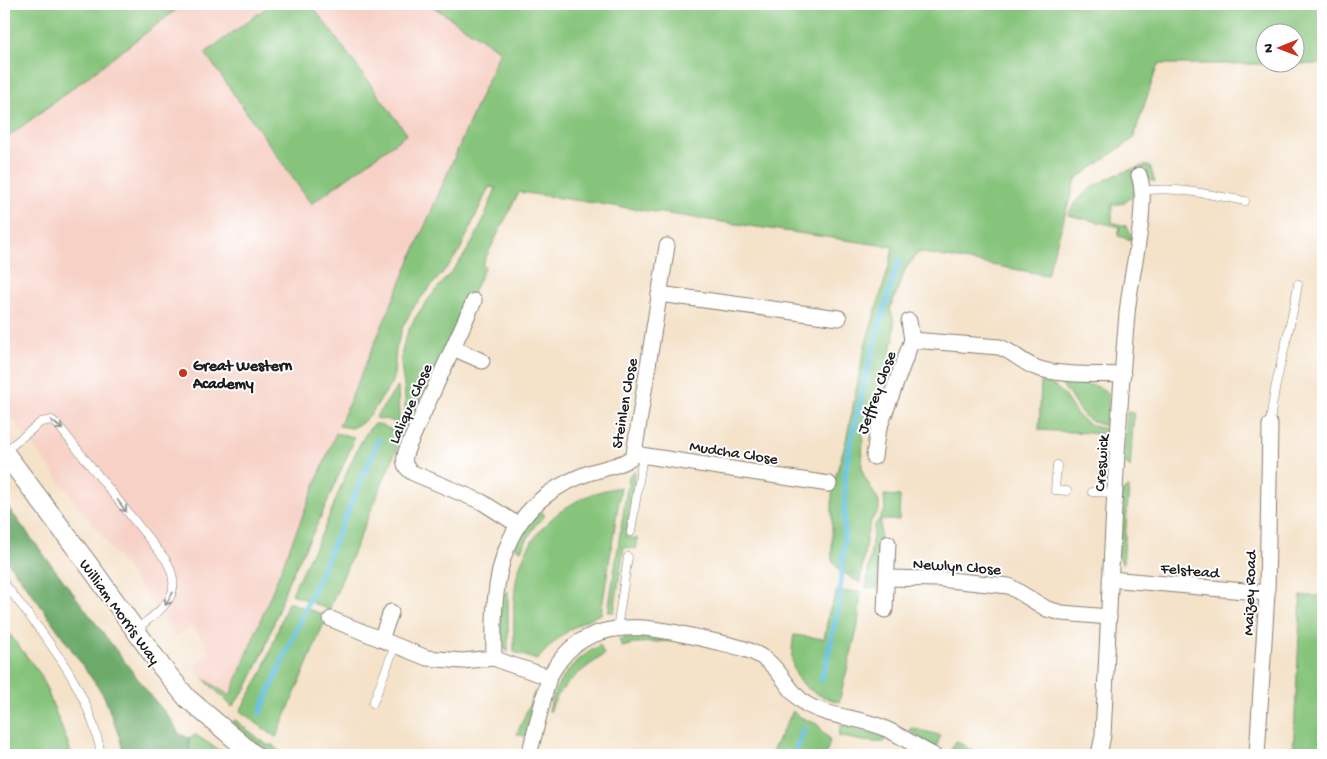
<svg xmlns="http://www.w3.org/2000/svg" width="1327" height="759" font-family="'Gochi Hand',sans-serif">
  <rect width="100%" height="100%" fill="#fff"/>
  <filter id="ink" filterUnits="userSpaceOnUse"><feTurbulence type="fractalNoise" baseFrequency=".02" numOctaves="2"/><feDisplacementMap in="SourceGraphic" scale="10" xChannelSelector="R" yChannelSelector="G"/><feConvolveMatrix kernelMatrix="1 2 1 2 8 2 1 2 1" color-interpolation-filters="sRGB"/></filter>
  <filter id="wash" filterUnits="userSpaceOnUse"><feTurbulence type="fractalNoise" baseFrequency=".0096" numOctaves="4" result="noise"/><feDisplacementMap in="SourceGraphic" scale="20" xChannelSelector="R" yChannelSelector="G"/><feGaussianBlur stdDeviation="1.12" result="paint"/><feColorMatrix in="noise" values="0 0 0 0 0 0 0 0 0 0 0 0 0 0 0 0 0 1.4 0 .05"/><feComposite in="paint" operator="in"/></filter>
  <g filter="url(#wash)">
    <rect width="100%" height="100%" fill="#f4e2c9"/>
    <polygon fill="#f7d1c6" points="4,4 429,4 500,51 335,435 230,696 204,679 194,666 212,653 193,626 175,637 144,592 4,407"/>
    <g fill="#86c47b" stroke="#51704c" fill-rule="evenodd">
      <polygon points="4,4 184,4 4,140"/>
      <polygon points="271,4 311,4 407,134 311,204 205,53"/>
      <path d="M 429,4 L 1323,4 L 1323,64 L 1158,64 L 1133,139 L 1076,179 L 1047,275 L 919,252 L 906,268 L 890,309 L 894,320 L 894,338 L 880,394 L 863,429 L 862,469 L 864,476 L 879,502 L 879,510 L 871,521 L 867,534 L 860,583 L 838,569 L 832,560 L 832,498 L 833,485 L 846,441 L 865,346 L 889,266 L 893,247 L 519,192 L 482,265 L 485,267 L 406,436 C 403,424 406,410 405,398 C 405,385 401,373 401,360 C 404,315 444,286 467,251 C 480,232 487,209 496,188 L 489,187 L 460,250 L 450,264 L 415,305 L 403,326 L 396,349 L 394,374 L 391,384 L 371,414 L 362,423 L 351,428 L 339,426 L 500,51 ZM 1264,32 L 1294,32 L 1294,62 L 1264,62 Z"/>
      <path d="M 1141,166 L 1150,166 L 1155,182 L 1150,180 L 1145,168 L 1131,173 L 1134,184 L 1134,195 L 1124,203 L 1112,205 L 1112,222 L 1126,226 L 1132,235 L 1132,240 L 1118,236 L 1120,227 L 1068,215 C 1082,186 1112,176 1141,166 Z"/>
      <path d="M 1041,382 C 1075,386 1064,424 1106,429 L 1106,434 L 1039,430 Z"/>
      <path d="M 1060,383 C 1071,384 1103,382 1107,394 C 1110,403 1107,417 1107,426 C 1076,420 1078,402 1060,383 Z"/>
      <polygon points="398,386 399,424 389,420 375,418"/>
      <polygon points="1127,412 1134,413 1130,468 1124,461"/>
      <path d="M 375,424 L 379,424 L 401,434 L 401,439 L 329,610 L 292,594 C 300,573 311,555 321,535 C 332,513 358,433 375,424 Z"/>
      <polygon points="336,433 354,437 352,445 318,523 288,582 264,651 247,687 232,707 204,679 230,696"/>
      <polygon points="635,470 626,537 638,539 636,549 624,547 614,612 608,612 629,476"/>
      <path d="M 621,487 L 601,614 C 575,623 555,639 537,660 L 514,652 C 514,627 512,601 517,576 C 529,527 573,493 621,487 Z"/>
      <polygon points="1129,487 1123,566 1118,555 1122,491"/>
      <polygon points="884,495 900,496 899,520 881,520 877,588 866,588 874,527 885,510"/>
      <polygon points="541,511 545,515 534,527 521,550 514,547 530,522"/>
      <path d="M 508,591 L 508,652 C 496,644 501,611 501,596 Z"/>
      <path d="M 837,591 L 861,592 L 858,626 L 839,702 C 801,691 786,676 794,635 L 824,639 L 829,612 Z"/>
      <polygon points="1301,596 1323,596 1323,755 1293,755"/>
      <polygon points="288,602 327,616 277,736 275,737 240,711 263,671"/>
      <polygon points="4,627 41,675 69,746 71,755 4,755"/>
      <polygon points="630,637 646,637 673,641 637,643 622,647 619,639"/>
      <path d="M 600,645 L 604,655 C 583,669 558,686 550,712 L 549,711 C 554,681 574,660 600,645 Z"/>
      <polygon points="535,691 526,736 517,734"/>
      <polygon points="793,711 798,716 817,724 830,740 826,755 770,755"/>
      <polygon points="235,720 267,745 273,745 282,755 269,755 232,723"/>
      <path d="M 841,725 L 885,737 L 884,742 C 868,743 853,739 838,736 Z"/>
      <polygon points="911,728 940,735 937,746 934,747 909,731"/>
      <polygon points="196,735 226,755 190,755 189,738"/>
      <polygon points="956,741 980,755 950,755 951,750"/>
    </g>
    <polygon fill="#6caa6b" stroke="#446344" points="4,502 147,691 172,721 179,734 189,738 190,755 124,755 120,739 104,696 41,606 4,557"/>
    <g fill="none" stroke-linecap="round" stroke-linejoin="round">
      <g stroke="#63c1e1" stroke-width="5.5">
        <polyline points="821,680 825,668 839,603 844,546 845,474 849,450 873,347 899,260"/>
        <polyline points="260,713 379,439"/>
        <polyline points="794,755 804,729"/>
      </g>
    </g>
  </g>
  <g filter="url(#ink)">
    <g fill="none" stroke-linecap="round" stroke-linejoin="round">
      <g stroke="#887f72" stroke-width="9">
        <g id="service">
          <path d="M 1143,191 C 1177,186 1211,195 1245,201"/>
          <path d="M 1270,425 C 1274,377 1291,332 1298,284"/>
          <path d="M 4,452 L 41,422 L 52,420 L 57,424 L 166,560 C 186,596 162,608 136,630"/>
          <polyline points="1057,465 1055,490 1067,491"/>
          <polyline points="1092,492 1115,493"/>
          <polyline points="631,532 643,455"/>
          <path d="M 4,583 C 44,635 90,688 101,755"/>
          <polyline points="617,629 628,557"/>
          <polyline points="373,703 395,646"/>
        </g>
      </g>
      <g stroke="#887f72" stroke-width="17">
        <g id="minor">
          <polyline points="659,294 839,318"/>
          <path d="M 474,301 L 407,449 C 403,460 403,467 413,473 L 482,502 L 518,525"/>
          <path d="M 912,340 L 999,347 C 1013,351 1022,363 1037,368 C 1060,376 1098,374 1123,375"/>
          <polyline points="453,348 482,361"/>
          <polyline points="634,454 829,484"/>
          <polyline points="874,457 877,434 912,340 909,321"/>
          <polyline points="887,578 939,579 1009,586 1047,609 1062,613 1109,617"/>
          <polyline points="1110,579 1267,593"/>
          <polyline points="885,610 888,543"/>
          <polyline points="331,619 427,658 462,661 494,658 506,663 549,677"/>
          <polyline points="381,639 391,612"/>
          <path d="M 494,658 C 492,575 500,504 589,473 C 601,469 629,464 634,454 L 667,246"/>
          <path d="M 529,755 L 549,677 C 556,665 564,653 575,645 C 612,617 663,629 704,639 C 724,644 748,647 765,659 C 782,671 789,693 806,704 C 830,718 861,717 886,729 C 902,736 917,747 933,755"/>
          <path d="M 1099,755 L 1103,735 C 1110,595 1115,454 1127,314 C 1130,282 1138,251 1141,220 C 1142,204 1144,190 1139,175"/>
          <polyline points="1257,755 1267,593 1270,425"/>
        </g>
      </g>
      <g stroke="#887f72" stroke-width="21">
        <polyline id="tertiary" points="4,452 94,572 161,666 187,698 254,755"/>
      </g>
      <use href="#service" stroke="#fff" stroke-width="8"/>
      <use href="#minor" stroke="#fff" stroke-width="15"/>
      <use href="#tertiary" stroke="#fff" stroke-width="19"/>
    </g>
    <defs><path id="oneway-shaft" d="M-6 0H5M1.5-3L5.5 0L1.5 3" fill="none" stroke-width="1.6" stroke-linecap="round" stroke-linejoin="round" transform="scale(1.25)"/></defs>
    <g stroke="#999">
      <use href="#oneway-shaft" transform="translate(57 425) rotate(38)"/>
      <use href="#oneway-shaft" transform="translate(122 506) rotate(53)"/>
      <use href="#oneway-shaft" transform="translate(169 599) rotate(121)"/>
    </g>
  </g>
  <circle fill="#c8321e" stroke="#fff" stroke-width="2" cx="183" cy="373" r="5"/>
  <g text-anchor="middle" stroke-width="4" stroke-linejoin="round" paint-order="stroke">
    <g font-size="16" font-weight="bold" fill="#1c1c1c" stroke="#fff" text-anchor="start">
      <text x="193" y="370">Great Western<tspan x="193" dy="18">Academy</tspan></text>
    </g>
    <g font-size="16" fill="#1c1c1c" stroke="#fff">
      <text transform="translate(875 392) rotate(-70)" y="6">Jeffrey Close</text>
      <text transform="translate(409 403) rotate(-66)" y="6">Lalique Close</text>
      <text transform="translate(623 403) rotate(-80)" y="6">Steinlen Close</text>
      <text transform="translate(734 451) rotate(9)" y="6">Mudcha Close</text>
      <text transform="translate(1100 463) rotate(-86)" y="6">Creswick</text>
      <text transform="translate(957 565) rotate(4)" y="6">Newlyn Close</text>
      <text transform="translate(1190 569) rotate(5)" y="6">Felstead</text>
      <text transform="translate(1248 593) rotate(-88)" y="6">Maizey Road</text>
      <text transform="translate(121 611) rotate(54)" y="6">William Morris Way</text>
    </g>
  </g>
  <rect width="1327" height="759" fill="none" stroke="#fff" stroke-width="20"/>
  <g transform="translate(1280 48) rotate(269)"><circle r="24" fill="#ffffff" stroke="#a4a4a4"/>
  <path d="M0-4L9 19L0 12L-9 19Z" fill="#c8321e"/>
  <text y="-8" font-size="14" font-weight="bold" text-anchor="middle" fill="#1c1c1c">N</text>
  </g>
</svg>
